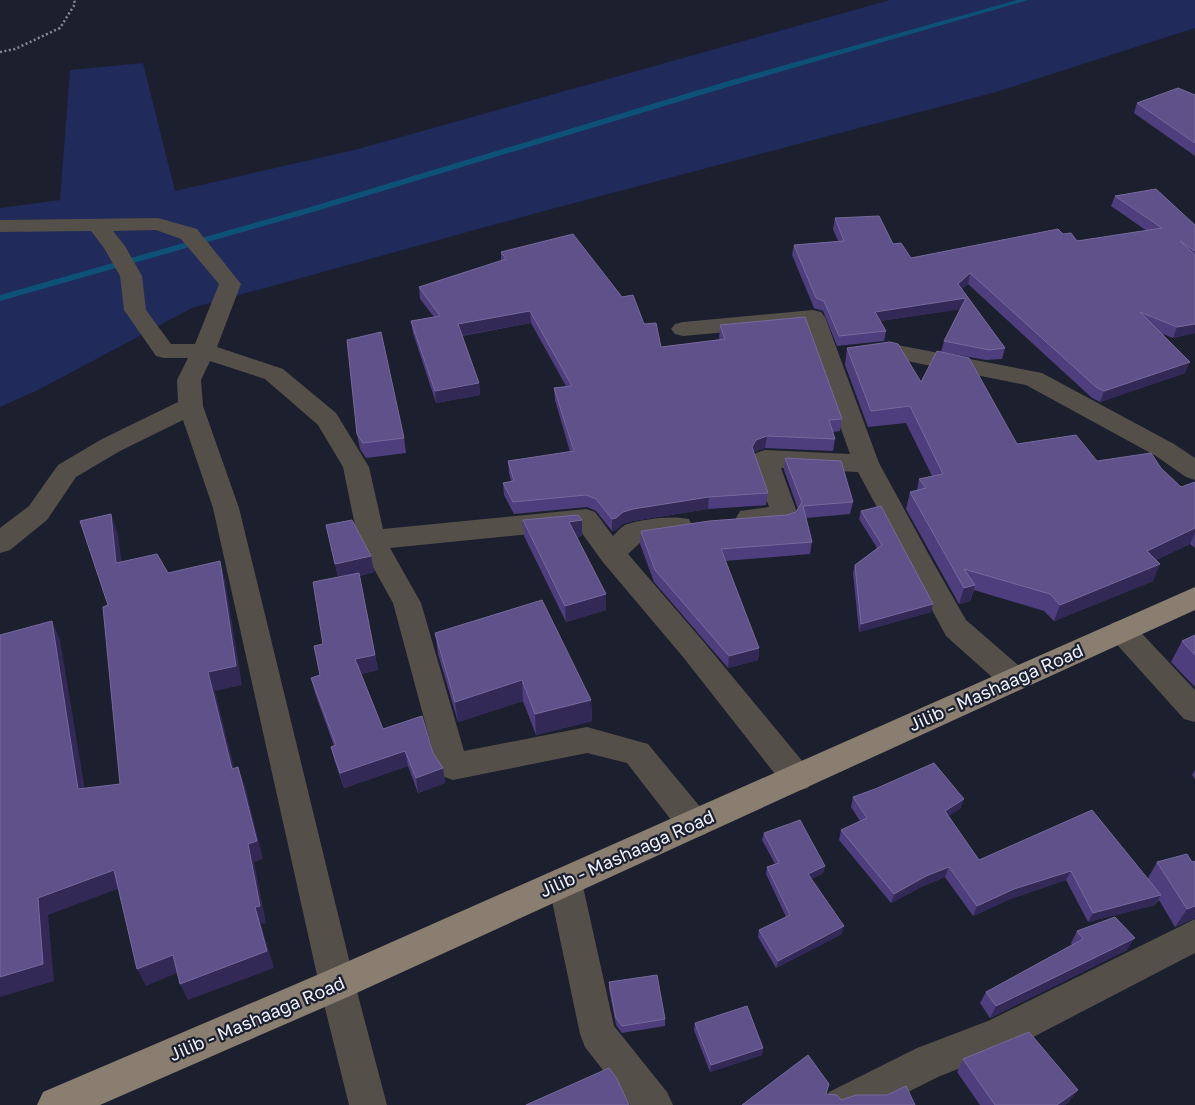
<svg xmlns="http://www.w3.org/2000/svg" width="1195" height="1105" font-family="'Golos Text',sans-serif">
  <rect width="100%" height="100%" fill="#1b1f2e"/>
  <polygon fill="#202a5b" points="890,0 1195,0 1195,28 996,92 544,211 192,308 40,389 0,407 0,208 60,200 70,70 143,63 175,191 358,149"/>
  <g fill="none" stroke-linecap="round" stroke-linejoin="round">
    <polygon fill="#0d5176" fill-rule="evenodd" points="1017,0 1028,0 731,86 313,212 0,301 0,295 307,208 725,82"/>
    <polyline stroke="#878b98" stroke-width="2.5" stroke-dasharray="2 2.5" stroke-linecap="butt" points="0,52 15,49 60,28 75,4 74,0"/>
    <g fill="#554f49" fill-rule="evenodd">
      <path d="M 158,218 L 197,229 L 241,284 L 217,347 L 283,369 L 336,413 L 369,467 L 383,529 L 586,509 L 595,512 L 613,536 C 617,532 621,527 625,525 C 640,519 674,515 689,519 L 692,526 L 689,533 L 641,542 L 628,554 L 703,641 L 808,768 L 813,778 L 808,788 L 797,791 L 786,788 L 683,657 L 602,561 L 579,529 L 390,548 L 421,603 L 464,751 L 587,727 L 648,744 L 706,814 L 710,824 L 706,834 L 694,838 L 682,834 L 627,763 L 587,753 L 453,780 L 442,776 L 437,767 L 393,603 L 358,540 L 343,467 L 318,425 L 265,379 L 210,361 L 201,380 L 203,406 L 239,508 L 355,984 L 387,1105 L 349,1105 L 319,984 L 213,508 L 183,420 L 120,451 L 76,477 L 47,520 L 10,550 L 0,553 L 0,528 L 29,506 L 58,465 L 102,439 L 178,402 L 177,380 L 188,358 L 164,358 L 156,356 L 124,310 L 120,276 L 104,248 L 91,231 L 0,232 L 0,220 ZM 156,230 L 181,239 L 219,284 L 195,344 L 171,344 L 146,310 L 142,276 L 125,246 L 113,231 Z"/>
      <path d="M 813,310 L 821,312 L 825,317 L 879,463 L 934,564 L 966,620 L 1025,671 L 1029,679 L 1025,687 L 1014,691 L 1003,687 L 946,636 L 858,472 L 781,468 L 798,515 L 794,522 C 778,527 756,530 740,525 L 736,518 L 740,511 L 769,507 L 752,459 L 756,453 L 765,450 L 850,454 L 804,325 L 683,336 L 675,334 L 671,329 L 675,324 L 683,322 Z"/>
      <polygon points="887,343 1042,373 1174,444 1195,458 1195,480 1186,477 1156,456 1026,385 887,357 867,359 859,357 855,352 859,347"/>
      <polygon points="1122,620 1132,623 1195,690 1195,722 1184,719 1112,639 1108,631 1112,623"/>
      <polygon points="565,867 577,871 582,882 614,1026 667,1092 673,1105 630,1105 585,1047 580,1034 548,882 553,871"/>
      <polygon points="1195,919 1195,953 1010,1049 940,1076 882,1105 823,1105 829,1092 917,1048 988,1021"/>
    </g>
    <polygon fill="#897e70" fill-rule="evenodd" points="1195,587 1195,610 350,996 100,1105 37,1105 43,1092 324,972"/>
  </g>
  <g fill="#4e3e7d">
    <polygon points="1195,95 1195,156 1134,113 1137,103"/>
    <polygon points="1115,196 1195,225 1195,333 1173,338 1160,333 1185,373 1100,402 1092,398 968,284 962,289 1005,348 1002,359 986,360 941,352 944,341 960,309 880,321 886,331 884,341 837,346 823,311 814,308 792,255 794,245 838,241 833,229 835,218 893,244 911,258 1063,234 1077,241 1147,231 1111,206"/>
    <polygon points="501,252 622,297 644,324 661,347 720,340 719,338 720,325 842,419 840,431 833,432 835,439 833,451 765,448 754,452 754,453 768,493 766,505 708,509 633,521 622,524 616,530 612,531 596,511 587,507 514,514 504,495 503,483 511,481 509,473 508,461 570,452 555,400 554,388 566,386 531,323 462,336 479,383 480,395 436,403 413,333 411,321 434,317 420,299 419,287 501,261"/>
    <polygon points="847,348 921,382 1017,444 1097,461 1161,468 1181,487 1195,482 1195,548 1190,544 1156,560 1153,581 1054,621 1044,611 974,590 970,601 959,604 906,509 910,492 917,490 919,479 932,476 906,423 868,427 845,365"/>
    <polygon points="357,434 404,438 406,453 366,458 360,449"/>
    <polygon points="785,458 853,502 850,514 806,518 812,542 810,554 725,561 759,648 758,660 728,668 654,582 640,544 641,532 787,515 796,512 798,509 784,470"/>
    <polygon points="861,511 931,612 859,632 853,573 855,565 877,548 859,519"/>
    <polygon points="523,520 582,520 582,536 577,537 606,610 566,622 524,536"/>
    <polygon points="326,525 371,556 374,572 359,576 378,670 361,674 383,729 433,753 443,768 445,783 418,793 408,766 344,788 335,762 331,747 334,746 315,693 311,678 320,675 338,577"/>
    <polygon points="435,633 591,700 592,721 536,735 523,701 458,722 438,654"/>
    <polygon points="1195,635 1195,687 1171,662 1182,641"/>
    <polygon points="1195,770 1195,779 1192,775"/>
    <polygon points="853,797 964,799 960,809 948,816 979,860 1148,878 1157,862 1192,862 1195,861 1195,918 1175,927 1159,900 1155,905 1088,922 1066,880 1010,899 973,916 945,877 923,886 891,903 839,840 841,830 860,821 851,807"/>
    <polygon points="764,833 825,866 823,873 811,879 842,934 776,968 758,937 759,930 786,917 766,874 767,867 775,864 762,840"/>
    <polygon points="1077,931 1127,950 990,1018 980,1003 986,992 1072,945 1071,943"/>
    <polygon points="609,982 665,1019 665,1026 622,1033 616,1025 609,989"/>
    <polygon points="695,1023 763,1048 762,1055 710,1072 694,1030"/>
    <polygon points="963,1059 1069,1102 1065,1105 980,1105 957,1072"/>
  </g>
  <g fill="#322957">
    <polygon points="970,273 968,284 956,295 958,284"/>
    <polygon points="966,298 963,309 873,322 875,312"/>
    <polygon points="530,311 531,323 459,336 458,324"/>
    <polygon points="1195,324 1195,333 1173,338 1177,327"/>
    <polygon points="1190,362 1185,373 1100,402 1104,391"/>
    <polygon points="479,383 480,395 436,403 435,391"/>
    <polygon points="767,436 765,448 754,452 750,460 752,447 756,440"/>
    <polygon points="709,497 708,509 633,521 622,524 616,530 612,531 612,519 623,512 633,509"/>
    <polygon points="111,514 118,534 124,582 116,563"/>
    <polygon points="582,520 582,536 569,539 569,522"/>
    <polygon points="1195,528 1195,533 1190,544 1139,568 1147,551"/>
    <polygon points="371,556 374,572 339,580 335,564"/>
    <polygon points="220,561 225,580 242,685 215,691 239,788 232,769 208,672"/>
    <polygon points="1160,564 1153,581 1054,621 1060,605"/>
    <polygon points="975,585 970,601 959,604 964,588"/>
    <polygon points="606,594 606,610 566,622 565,606"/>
    <polygon points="933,604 931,612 859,632 861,624"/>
    <polygon points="52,621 60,640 88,808 78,789"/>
    <polygon points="759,648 758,660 728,668 729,656"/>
    <polygon points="375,655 378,670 358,675 355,659"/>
    <polygon points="522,680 523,701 458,722 455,702"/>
    <polygon points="591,700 592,721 536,735 535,714"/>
    <polygon points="405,751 408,766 344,788 340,773"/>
    <polygon points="238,767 245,786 263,859 254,862 266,923 261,924 274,968 188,1000 180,984 255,907"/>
    <polygon points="443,768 445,783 418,793 416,778"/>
    <polygon points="964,799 960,809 941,821 945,811"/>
    <polygon points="825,866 823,873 806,881 808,874"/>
    <polygon points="949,867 945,877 923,886 891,903 894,894 926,876"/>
    <polygon points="114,870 123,887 48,915 54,981 0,997 0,977 38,898"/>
    <polygon points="1071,871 1066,880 1010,899 973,916 977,906 1014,889"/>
    <polygon points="1161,895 1155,905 1088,922 1093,913"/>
    <polygon points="1195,906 1195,918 1175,927 1187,909"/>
    <polygon points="844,926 842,934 776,968 778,961"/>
    <polygon points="1135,938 1127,950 990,1018 996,1006"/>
    <polygon points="173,955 182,971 146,986 137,969"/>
    <polygon points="763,1048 762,1055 710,1072 711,1065"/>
    <polygon points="1078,1090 1069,1102 1065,1105 1057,1105"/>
  </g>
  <g fill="#5f518a" stroke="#766a9c">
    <polygon points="1178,88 1195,95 1195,143 1137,103"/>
    <polygon points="1156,189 1195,225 1195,251 1180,241 1195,255 1195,324 1177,327 1140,312 1190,362 1104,391 1096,387 970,273 958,284 1005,348 989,350 944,341 966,298 875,312 886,331 839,336 824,301 816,298 794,245 844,241 835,218 879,216 893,244 901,243 911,258 1058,229 1063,234 1071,233 1077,241 1162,228 1115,196"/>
    <polygon points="573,234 622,297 633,295 644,324 656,323 661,347 725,339 720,325 805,317 842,419 829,420 835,439 767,436 756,440 752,447 768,493 709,497 633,509 623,512 616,518 612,519 596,499 586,495 513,502 503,483 514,481 508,461 574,451 554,388 572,386 530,311 458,324 479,383 435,391 411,321 440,316 419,287 506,259 501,252"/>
    <polygon points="381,332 404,438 363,443 357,434 347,340"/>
    <polygon points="890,342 898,344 921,382 937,351 969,358 1017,444 1076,435 1097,461 1151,453 1161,468 1181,487 1195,482 1195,528 1147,551 1160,564 1060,605 1050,594 964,569 975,585 964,588 910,492 926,488 919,479 943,474 910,406 871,411 847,348"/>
    <polygon points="785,458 841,461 853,502 803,506 812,542 721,549 759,648 729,656 655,570 641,532 642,531 709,521 787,515 796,512 802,502"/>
    <polygon points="881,506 933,604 861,624 855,565 882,545 861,511"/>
    <polygon points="111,514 116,563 157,554 168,573 220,561 236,666 208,672 232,769 238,767 257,841 248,844 260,906 255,907 267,951 180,984 173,955 137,969 114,870 38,898 43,964 0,977 0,635 52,621 78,789 120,784 103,607 108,605 80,521"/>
    <polygon points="578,515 582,520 569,522 606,594 565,606 523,520"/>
    <polygon points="352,520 371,556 335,564 326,525"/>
    <polygon points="359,573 375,655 355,659 383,729 422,716 433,753 443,768 416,778 405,751 340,773 331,747 336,745 311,678 320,675 314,646 323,644 313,582"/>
    <polygon points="542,600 591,700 535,714 522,680 455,702 435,633"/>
    <polygon points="1195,635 1195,655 1182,641"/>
    <polygon points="934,763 964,799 945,811 979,860 1092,810 1161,895 1093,913 1071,871 1014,889 977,906 949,867 926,876 894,894 841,830 867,818 853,797 875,789"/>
    <polygon points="800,820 825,866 808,874 844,926 778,961 759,930 790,915 767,867 779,863 764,833"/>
    <polygon points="1187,854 1192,862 1195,861 1195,906 1187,909 1157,862"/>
    <polygon points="1115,917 1135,938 996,1006 986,992 1083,939 1077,931"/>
    <polygon points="657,975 665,1019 622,1026 616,1018 609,982"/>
    <polygon points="747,1006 763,1048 711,1065 695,1023"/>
    <polygon points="1029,1032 1078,1090 1057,1105 995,1105 963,1059"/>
    <polygon points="808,1055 829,1084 826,1094 837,1095 841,1100 856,1095 887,1095 906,1086 915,1105 742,1105"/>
    <polygon points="609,1068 617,1079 629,1105 526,1105"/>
  </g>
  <g text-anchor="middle" stroke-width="4.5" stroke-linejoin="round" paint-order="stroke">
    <g font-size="18" fill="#eff2fd" stroke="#1b1f2e">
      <text transform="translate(996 688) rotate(-24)" y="6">Jilib - Mashaaga Road</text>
      <text transform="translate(627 854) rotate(-24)" y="6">Jilib - Mashaaga Road</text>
      <text transform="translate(257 1019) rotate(-23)" y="6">Jilib - Mashaaga Road</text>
    </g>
  </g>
</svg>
